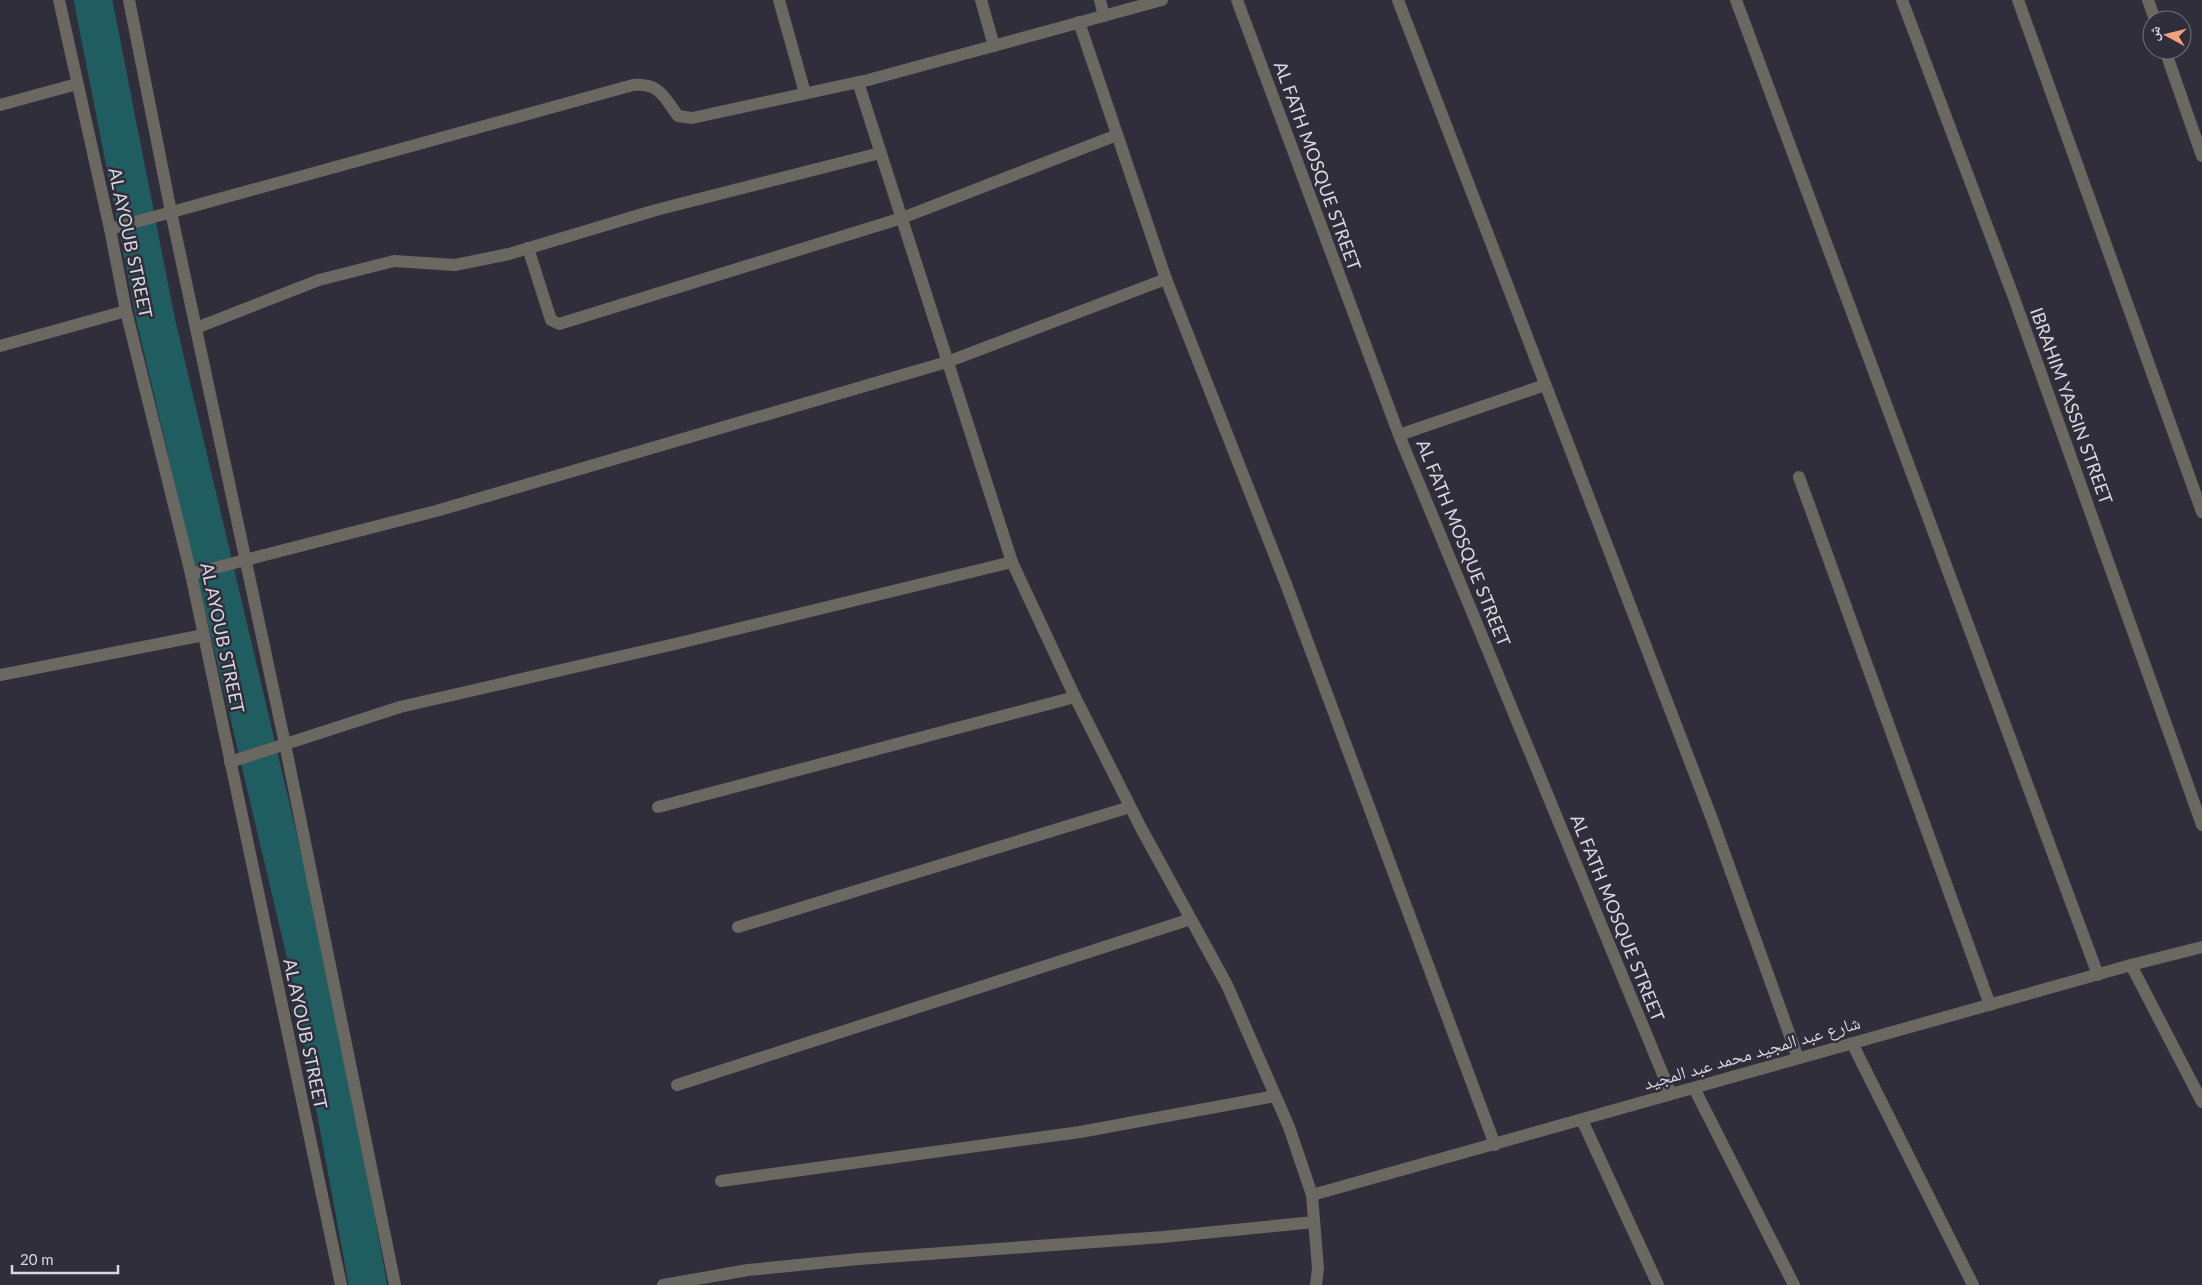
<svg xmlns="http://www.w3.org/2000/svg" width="2202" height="1285" font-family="Lato,'Noto Naskh Arabic',sans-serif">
  <rect width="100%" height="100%" fill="#302e3a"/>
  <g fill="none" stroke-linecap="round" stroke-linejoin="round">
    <polyline stroke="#1f5d60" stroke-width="38" points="93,0 156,321 311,977 368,1285"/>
    <g stroke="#6b6761" stroke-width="12">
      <polyline points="59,0 110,229 126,311 191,574 341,1285"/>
      <polyline points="129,0 171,212 285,744 395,1285"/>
      <polyline points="779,0 805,93"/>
      <polyline points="981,0 994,46"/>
      <polyline points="1100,0 1104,16"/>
      <polyline points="1237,0 1399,435 1671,1094"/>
      <polyline points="1398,0 1712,819 1798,1058"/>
      <polyline points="1736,0 2098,975"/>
      <polyline points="1902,0 2014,298 2202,825"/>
      <polyline points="2018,0 2202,512"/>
      <polyline points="2148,0 2155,20"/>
      <polyline points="1079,22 1166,279 1286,584 1495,1145"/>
      <polyline points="2165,50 2202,156"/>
      <polyline points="858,82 1012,562 1075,697 1141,828 1227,985 1289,1127 1312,1195 1318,1269 1316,1285"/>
      <polyline points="0,105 77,84"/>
      <path d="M 110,229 L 633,85 C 660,83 664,97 678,116 L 692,118 L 868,80 L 1162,0"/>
      <polyline points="528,248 551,320 559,324 902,218 1117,135"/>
      <polyline points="196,328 319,280 394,261 455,265 509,254 656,210 880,153"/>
      <polyline points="0,346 126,311"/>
      <polyline points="1399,435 1545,385"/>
      <polyline points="1799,477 1990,1005"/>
      <polyline points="191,574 436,511 947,362 1166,279"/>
      <polyline points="0,675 204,635"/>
      <polyline points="230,762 400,707 675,644 1012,562"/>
      <polyline points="658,807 1075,697"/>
      <polyline points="738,927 1130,807"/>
      <polyline points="2131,965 2202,1102"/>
      <polyline points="1852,1043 1973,1285"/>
      <polyline points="677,1085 1191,919"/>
      <polyline points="1694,1088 1794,1285"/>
      <polyline points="1582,1120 1658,1285"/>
      <polyline points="721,1181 1080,1132 1275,1096"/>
      <polyline points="1312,1195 2131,965 2202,947"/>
      <polyline points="663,1285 748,1270 859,1259 1163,1237 1314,1222"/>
    </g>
  </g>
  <g text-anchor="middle" stroke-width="5" stroke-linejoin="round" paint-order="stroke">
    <g font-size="18" fill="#d9d8e0" stroke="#302e3a">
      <text transform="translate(1317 166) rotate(70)" y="6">AL FATH MOSQUE STREET</text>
      <text transform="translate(130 243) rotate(78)" y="6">AL AYOUB STREET</text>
      <text transform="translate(2071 406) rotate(70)" y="6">IBRAHIM YASSIN STREET</text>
      <text transform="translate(1463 543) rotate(68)" y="6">AL FATH MOSQUE STREET</text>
      <text transform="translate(222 638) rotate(78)" y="6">AL AYOUB STREET</text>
      <text transform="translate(1617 918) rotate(68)" y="6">AL FATH MOSQUE STREET</text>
      <text transform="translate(305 1034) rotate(78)" y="6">AL AYOUB STREET</text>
      <text transform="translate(1752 1053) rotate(-16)" y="6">شارع عبد المجيد محمد عبد المجيد</text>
    </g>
  </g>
  <g transform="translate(2167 35) rotate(277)"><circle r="24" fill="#302e3a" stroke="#74727c"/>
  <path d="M0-4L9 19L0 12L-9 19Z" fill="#f1a17b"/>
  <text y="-8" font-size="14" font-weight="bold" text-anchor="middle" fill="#d9d8e0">ش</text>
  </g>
  <path d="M12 1265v8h106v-8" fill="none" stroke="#d9d8e0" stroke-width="2.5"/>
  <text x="20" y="1265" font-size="15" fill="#d9d8e0" stroke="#302e3a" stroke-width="4" paint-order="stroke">20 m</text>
</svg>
